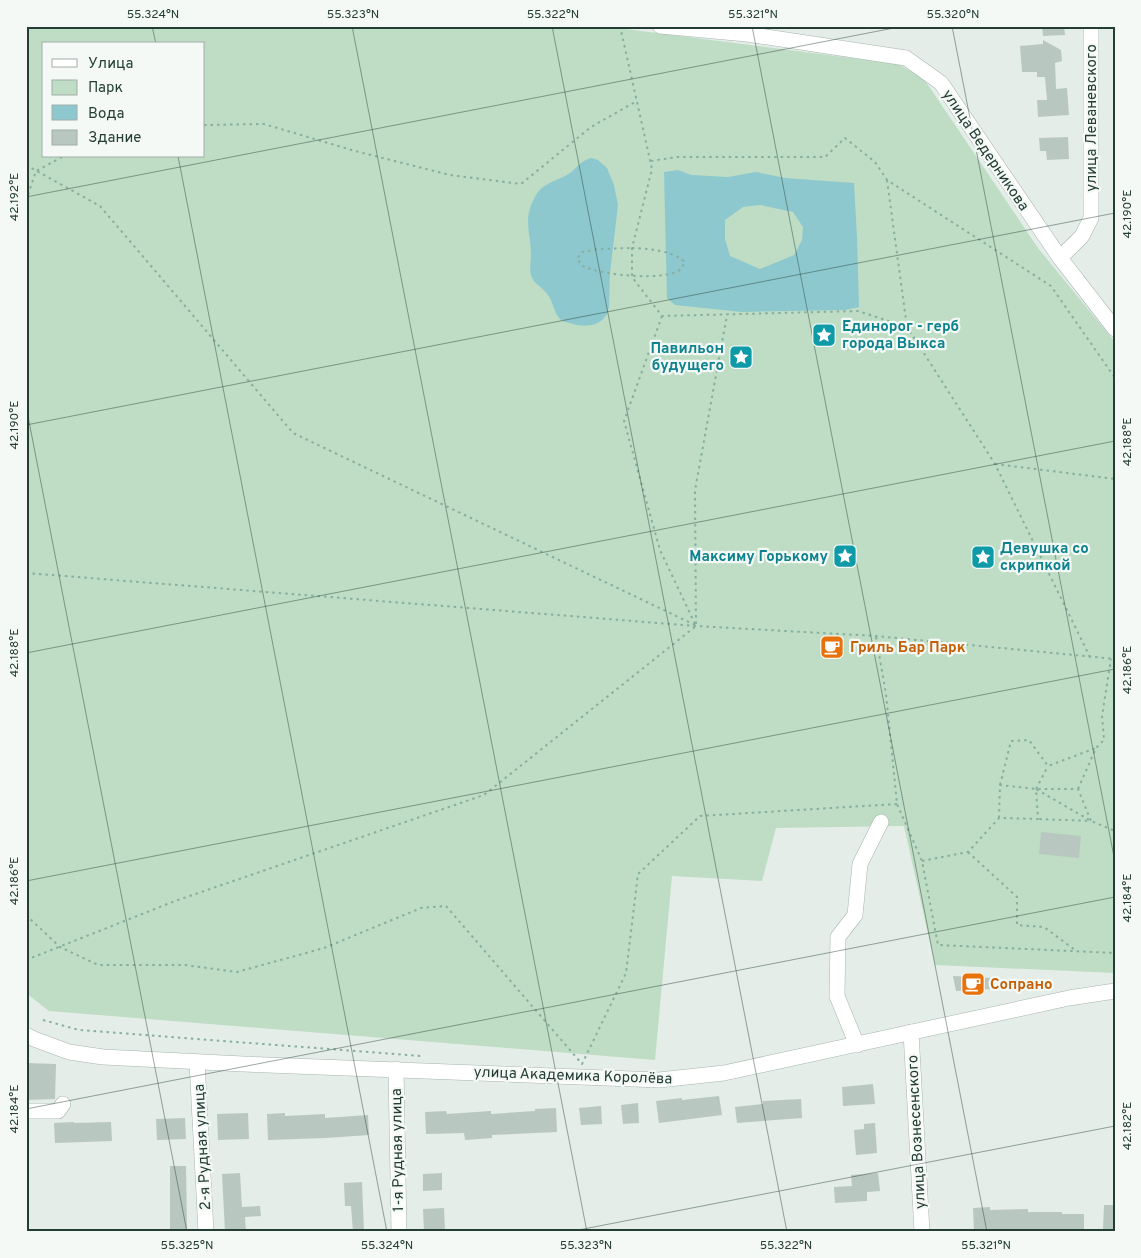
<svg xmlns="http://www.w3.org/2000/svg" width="1141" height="1258" font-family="Overpass,sans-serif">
  <rect width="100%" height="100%" fill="#e4ede8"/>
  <path fill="#beddc4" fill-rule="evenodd" d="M 26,26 L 602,26 L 898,64 L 924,79 L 1038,248 L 1115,342 L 1115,973 L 935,965 L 904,826 L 776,828 L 762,881 L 672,876 L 655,1060 L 49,1011 L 26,993 ZM 44,44 L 204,44 L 204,156 L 44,156 Z"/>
  <g fill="#8ec8cf" fill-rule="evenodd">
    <path d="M 592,158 L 598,160 L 607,168 L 614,185 L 618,205 L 610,273 L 609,307 L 607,314 C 599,327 584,328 570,323 C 566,322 563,322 560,319 C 554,313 553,302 548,295 C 543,287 534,285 531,275 C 529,269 531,262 531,256 C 531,230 521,218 538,192 C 545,183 558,180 567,175 C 577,169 580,160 592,158 Z"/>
    <path d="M 678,170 L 691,175 L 728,177 L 756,172 L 785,178 L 854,183 L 857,237 L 859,307 L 845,310 L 742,312 L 675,305 L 667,298 L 664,172 ZM 760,205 L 793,212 L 803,227 L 802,240 L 794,255 L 760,269 L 730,256 L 725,239 L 725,220 L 743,207 Z"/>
  </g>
  <g fill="#b9c7c1">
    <polygon points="1042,26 1064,26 1065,35 1043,36"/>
    <polygon points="1043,40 1061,50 1062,61 1055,63 1056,89 1067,88 1069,115 1038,117 1037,100 1047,100 1045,77 1037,77 1037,72 1022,72 1020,46 1043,44"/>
    <polygon points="1068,137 1069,159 1047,160 1046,151 1040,151 1039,138"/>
    <polygon points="1041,832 1081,836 1079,858 1039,854"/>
    <polygon points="953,976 993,978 992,989 956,991"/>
    <polygon points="26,1063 56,1064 55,1099 26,1100"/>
    <polygon points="873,1084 875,1104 843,1106 842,1087"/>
    <polygon points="719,1096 722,1115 659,1123 656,1101 682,1098 682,1100"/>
    <polygon points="801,1099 802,1118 737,1123 735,1107 763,1104 763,1101"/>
    <polygon points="638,1103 639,1123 623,1124 621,1105"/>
    <polygon points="601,1106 602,1124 581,1125 579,1108"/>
    <polygon points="556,1108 557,1132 492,1135 492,1138 465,1140 464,1133 426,1134 425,1112 446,1111 447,1114 491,1111 491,1114 535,1111 535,1109"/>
    <polygon points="248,1113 249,1139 218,1140 217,1114"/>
    <polygon points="285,1113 285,1116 325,1114 325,1118 368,1115 369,1135 326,1138 268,1140 267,1114"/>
    <polygon points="185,1118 186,1139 157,1140 156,1119"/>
    <polygon points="74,1122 74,1123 111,1122 112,1141 55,1143 54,1123"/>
    <polygon points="875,1123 877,1153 856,1155 854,1130 864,1129 864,1124"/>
    <polygon points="170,1166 186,1166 187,1229 170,1229"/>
    <polygon points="240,1173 242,1207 260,1206 261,1216 245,1217 246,1232 225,1232 222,1174"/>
    <polygon points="442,1173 442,1190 423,1191 423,1174"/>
    <polygon points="878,1173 880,1191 867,1192 867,1201 835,1203 834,1187 852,1186 851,1175"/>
    <polygon points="362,1182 364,1232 353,1232 351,1206 345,1206 344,1183"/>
    <polygon points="1104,1205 1115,1205 1115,1229 1103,1229"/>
    <polygon points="990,1207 990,1210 1028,1209 1028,1212 1062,1212 1062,1214 1084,1214 1084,1232 1071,1232 1071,1230 974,1232 973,1208"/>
    <polygon points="444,1208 445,1232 424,1232 423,1209"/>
  </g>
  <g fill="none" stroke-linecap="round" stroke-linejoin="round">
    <g stroke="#a7b5af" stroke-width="16">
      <g id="minor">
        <polyline points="660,26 747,34 906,58 941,83 1060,258 1115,329"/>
        <polyline points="1060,258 1082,236 1091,218 1091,26"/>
        <polyline points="911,1032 922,1232"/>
        <polyline points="26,1035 34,1039 69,1052 103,1057 243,1064 659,1080 724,1073 1069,998 1115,991"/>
        <polyline points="857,1045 837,996 838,937 855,915 860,864 881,822"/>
        <polyline points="197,1062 206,1232"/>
        <polyline points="396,1069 399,1232"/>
        <polyline points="26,1111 58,1111 63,1104"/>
      </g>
    </g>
    <g stroke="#86afa0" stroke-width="2" stroke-dasharray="2.5 4" stroke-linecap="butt">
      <polyline points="620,26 652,169 632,248 632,277 662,316 858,311 907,327 995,464 1090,657"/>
      <polyline points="204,125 264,124 355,151 450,175 521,184 591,127 637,101"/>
      <polyline points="651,161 677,157 825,157 845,138 875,162 887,180 1051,286 1115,378"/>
      <polyline points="26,165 100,206 293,433 695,625"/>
      <polyline points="887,180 907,327"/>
      <polyline points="26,227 27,198 36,171 64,156"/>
      <path d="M 632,248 C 650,249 671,250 685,262 C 685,262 681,268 681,269 C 666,282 603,275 585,267 C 581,266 580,262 577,259 L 582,252 L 599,249 Z"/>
      <polyline points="662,316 624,421 660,550 696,626"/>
      <polyline points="995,464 1115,479"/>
      <polyline points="26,573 696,626 876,636 1115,659"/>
      <polyline points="696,624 695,490 727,315"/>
      <polyline points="876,637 886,694 897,804 922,861 938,945 1115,953"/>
      <polyline points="1000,785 1011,741 1029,740 1048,766 1096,748"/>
      <polyline points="1036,789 1048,766"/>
      <polyline points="1078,789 1096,748 1104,740 1102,716 1111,659"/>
      <polyline points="999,818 1000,785 1036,789 1078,789 1091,821 1038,819"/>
      <polyline points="968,852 1017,897 1017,925 1044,927 1075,950"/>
      <polyline points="922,861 968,852 999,818 1038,819 1036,789 1091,821 1115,831"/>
      <polyline points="26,915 60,947 98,965 185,965 237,972 324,948 421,908 446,906 582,1064 626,973 638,874 700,816 897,804"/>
      <polyline points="26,960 175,901 484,795 696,626"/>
      <polyline points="43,1020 79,1030 421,1056"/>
    </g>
    <use href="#minor" stroke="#fff" stroke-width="15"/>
  </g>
  <path fill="none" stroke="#243d35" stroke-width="1" stroke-opacity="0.45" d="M 152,26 L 156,44M 352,26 L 587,1232M 552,26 L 787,1232M 752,26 L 987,1232M 952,26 L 1115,862M 178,156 L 387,1232M 26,197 L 904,26M 26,406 L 187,1232M 26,425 L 1115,213M 26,653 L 1115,441M 26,881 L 1115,669M 26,1109 L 1115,897M 568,1232 L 1115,1126"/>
  <defs>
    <g id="sight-square" transform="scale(1.25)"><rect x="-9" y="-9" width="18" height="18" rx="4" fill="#0f9aa8" stroke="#f4f9f6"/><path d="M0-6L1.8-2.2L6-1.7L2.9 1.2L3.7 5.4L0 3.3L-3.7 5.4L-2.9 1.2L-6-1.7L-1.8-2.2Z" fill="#fff"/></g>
    <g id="cafe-square" transform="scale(1.25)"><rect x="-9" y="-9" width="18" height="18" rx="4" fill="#e8710a" stroke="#f4f9f6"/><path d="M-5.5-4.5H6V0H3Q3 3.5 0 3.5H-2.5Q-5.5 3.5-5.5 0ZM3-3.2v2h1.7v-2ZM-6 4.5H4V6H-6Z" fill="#fff"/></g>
  </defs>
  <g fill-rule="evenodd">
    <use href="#sight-square" x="824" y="335"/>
    <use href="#sight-square" x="741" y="357"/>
    <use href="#sight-square" x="845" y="556"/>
    <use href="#sight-square" x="983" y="557"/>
    <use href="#cafe-square" x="832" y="647"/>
    <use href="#cafe-square" x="973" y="984"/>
  </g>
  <g text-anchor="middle" stroke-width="4.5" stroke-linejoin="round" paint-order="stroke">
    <g font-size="15" fill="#243d35" stroke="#f4f9f6">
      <text transform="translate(1091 118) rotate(-90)" y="5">улица Леваневского</text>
      <text transform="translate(986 150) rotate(56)" y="5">улица Ведерникова</text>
      <text transform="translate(573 1075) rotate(2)" y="5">улица Академика Королёва</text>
      <text transform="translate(916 1132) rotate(-93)" y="5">улица Вознесенского</text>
      <text transform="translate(202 1147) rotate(-93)" y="5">2-я Рудная улица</text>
      <text transform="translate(397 1150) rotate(-91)" y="5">1-я Рудная улица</text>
    </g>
    <g font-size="15" font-weight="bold" fill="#0d838f" stroke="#f4f9f6" text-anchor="start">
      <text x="842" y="331">Единорог - герб<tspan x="842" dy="17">города Выкса</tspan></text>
      <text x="724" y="353" text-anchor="end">Павильон<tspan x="724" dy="17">будущего</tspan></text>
      <text x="1000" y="553">Девушка со<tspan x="1000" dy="17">скрипкой</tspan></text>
      <text x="828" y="561" text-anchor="end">Максиму Горькому</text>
    </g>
    <g font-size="15" font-weight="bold" fill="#c56008" stroke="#f4f9f6" text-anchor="start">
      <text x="850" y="652">Гриль Бар Парк</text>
      <text x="990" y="989">Сопрано</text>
    </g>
  </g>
  <rect width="1141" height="1258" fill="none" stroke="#f4f9f6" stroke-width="55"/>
  <rect x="42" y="42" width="162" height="115" fill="#f4f9f6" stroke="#a1aea9"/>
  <rect x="52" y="59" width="25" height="8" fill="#ffffff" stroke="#a1aea9"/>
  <text x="88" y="68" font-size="15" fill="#243d35">Улица</text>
  <rect x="52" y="80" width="25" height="15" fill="#beddc4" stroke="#a1aea9"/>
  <text x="88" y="92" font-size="15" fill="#243d35">Парк</text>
  <rect x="52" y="105" width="25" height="15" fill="#8ec8cf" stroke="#a1aea9"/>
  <text x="88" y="118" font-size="15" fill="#243d35">Вода</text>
  <rect x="52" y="130" width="25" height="15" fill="#b9c7c1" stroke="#a1aea9"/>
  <text x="88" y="142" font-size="15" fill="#243d35">Здание</text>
  <rect x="28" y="28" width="1086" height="1202" fill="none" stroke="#243d35" stroke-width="2"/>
  <g font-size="12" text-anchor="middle" fill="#243d35">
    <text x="153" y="18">55.324°N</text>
    <text x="353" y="18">55.323°N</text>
    <text x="553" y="18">55.322°N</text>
    <text x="753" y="18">55.321°N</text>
    <text x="953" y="18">55.320°N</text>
    <text transform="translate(14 197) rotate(-90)" y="4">42.192°E</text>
    <text transform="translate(1127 214) rotate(-90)" y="4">42.190°E</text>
    <text transform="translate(14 425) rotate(-90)" y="4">42.190°E</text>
    <text transform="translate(1127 442) rotate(-90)" y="4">42.188°E</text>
    <text transform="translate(14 653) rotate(-90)" y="4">42.188°E</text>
    <text transform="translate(1127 670) rotate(-90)" y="4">42.186°E</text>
    <text transform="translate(14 881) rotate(-90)" y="4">42.186°E</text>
    <text transform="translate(1127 898) rotate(-90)" y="4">42.184°E</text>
    <text transform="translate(14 1109) rotate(-90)" y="4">42.184°E</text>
    <text transform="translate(1127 1126) rotate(-90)" y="4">42.182°E</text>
    <text x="187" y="1249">55.325°N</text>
    <text x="387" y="1249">55.324°N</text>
    <text x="586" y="1249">55.323°N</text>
    <text x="786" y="1249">55.322°N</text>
    <text x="986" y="1249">55.321°N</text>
  </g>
</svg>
